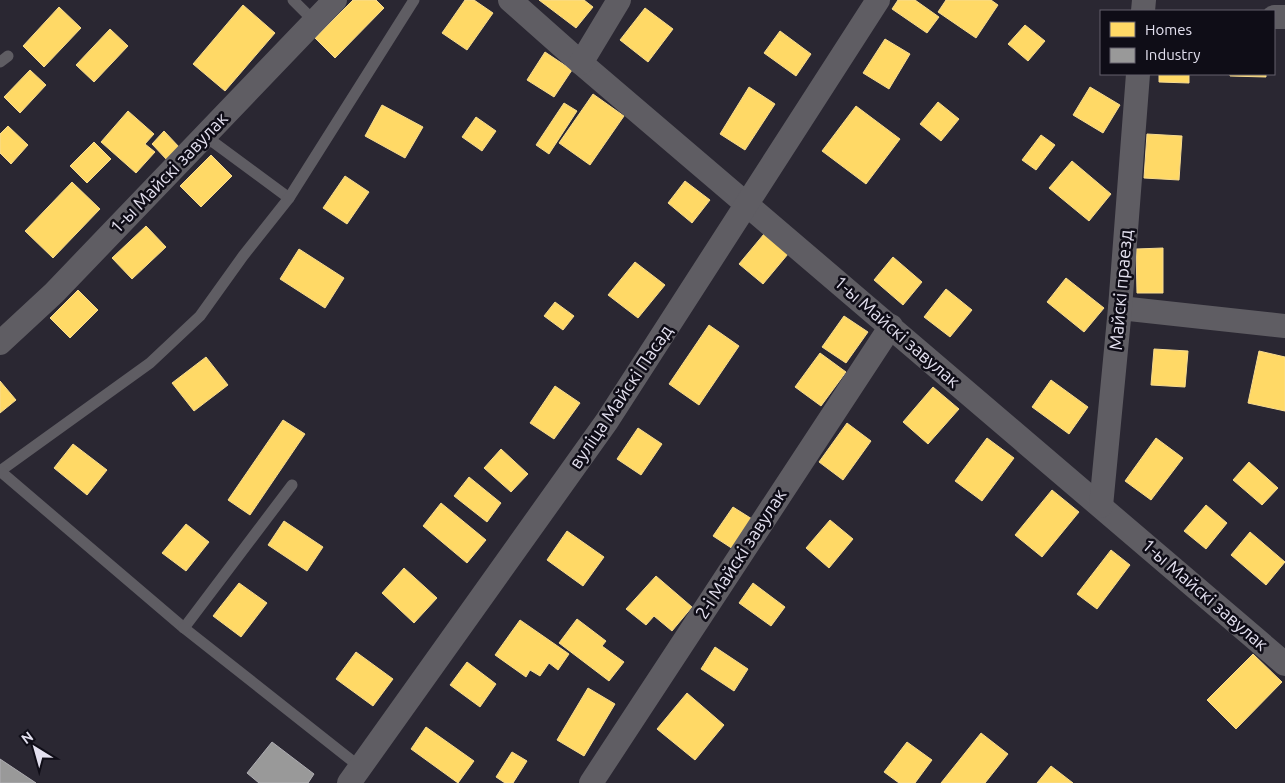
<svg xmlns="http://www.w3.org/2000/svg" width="1285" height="783" font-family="Ubuntu,sans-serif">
  <rect width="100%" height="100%" fill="#2a2732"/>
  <g fill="#ffd966" stroke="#f7db8f">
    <polygon points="353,0 376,0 384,8 335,58 315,38"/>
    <polygon points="465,0 474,0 493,13 467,50 442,33"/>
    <polygon points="539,0 584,0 593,7 576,28"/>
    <polygon points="898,0 915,0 939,17 927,33 892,9"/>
    <polygon points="946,0 991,0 998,5 976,38 938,12"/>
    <polygon points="243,5 275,33 225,91 193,64"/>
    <polygon points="59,7 81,28 44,67 23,46"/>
    <polygon points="645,8 673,29 648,62 620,40"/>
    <polygon points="1025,25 1045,41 1028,61 1008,44"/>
    <polygon points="110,29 128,46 94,82 76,65"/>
    <polygon points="780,31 811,54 796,76 764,53"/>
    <polygon points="885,39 910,54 889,89 863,73"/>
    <polygon points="545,52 572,70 554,97 527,80"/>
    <polygon points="30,70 46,85 20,113 4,97"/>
    <polygon points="1159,74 1189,74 1189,83 1159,82"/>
    <polygon points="1230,74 1266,74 1266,77 1230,76"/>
    <polygon points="749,87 775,104 745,150 720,134"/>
    <polygon points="1090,87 1120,105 1103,133 1073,115"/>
    <polygon points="593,94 624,116 590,165 559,143"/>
    <polygon points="938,102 959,119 941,141 920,124"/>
    <polygon points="564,103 577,111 549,154 536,145"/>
    <polygon points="382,105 423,127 405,158 365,136"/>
    <polygon points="856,106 900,139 866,184 822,151"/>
    <polygon points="128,111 154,134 145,144 155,152 136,173 101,142"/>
    <polygon points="476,117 496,131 482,151 462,137"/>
    <polygon points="8,126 28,145 11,164 0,153 0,134"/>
    <polygon points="164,131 180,148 167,160 152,144"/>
    <polygon points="1147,134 1182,136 1179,180 1144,178"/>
    <polygon points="1041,135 1055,145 1036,170 1022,160"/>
    <polygon points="94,142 111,159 87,183 70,166"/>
    <polygon points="211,155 232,176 201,207 180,186"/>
    <polygon points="1072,161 1111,194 1089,221 1049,188"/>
    <polygon points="345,176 369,192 347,224 323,208"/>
    <polygon points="685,181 710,200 692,223 668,203"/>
    <polygon points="72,182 100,209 53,258 25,231"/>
    <polygon points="146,226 166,247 132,279 112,258"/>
    <polygon points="764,234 788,254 763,284 739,264"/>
    <polygon points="1163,248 1163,293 1137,293 1136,249"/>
    <polygon points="299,249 344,278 325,308 280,279"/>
    <polygon points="893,257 922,282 903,305 874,280"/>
    <polygon points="635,262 665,285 638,318 608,295"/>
    <polygon points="1066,278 1104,308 1084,332 1047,302"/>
    <polygon points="946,289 972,310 950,337 924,317"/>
    <polygon points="78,290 98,310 70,338 50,318"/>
    <polygon points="555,302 574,316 563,330 544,316"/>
    <polygon points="844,316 868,332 846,363 822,347"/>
    <polygon points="709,325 739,346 699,405 669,384"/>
    <polygon points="1154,349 1188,351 1185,387 1151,385"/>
    <polygon points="1259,351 1285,357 1285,411 1248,403"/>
    <polygon points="820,353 846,372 821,406 795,387"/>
    <polygon points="206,357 228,385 194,411 172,383"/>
    <polygon points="1051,380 1088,407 1069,434 1032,407"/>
    <polygon points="0,381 16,400 0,413"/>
    <polygon points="555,386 580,403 554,439 530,423"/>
    <polygon points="933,387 959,409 928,444 903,422"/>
    <polygon points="283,420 305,434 250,515 228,500"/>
    <polygon points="847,423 871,441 843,480 819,462"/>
    <polygon points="638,428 662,444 641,475 617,459"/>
    <polygon points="987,438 1014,458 982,501 955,481"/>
    <polygon points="1156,438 1183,458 1151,500 1125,481"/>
    <polygon points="73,444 107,470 87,495 54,468"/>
    <polygon points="501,449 528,474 511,492 484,468"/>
    <polygon points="1249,462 1278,488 1262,505 1233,480"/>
    <polygon points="469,477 501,503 487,522 454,496"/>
    <polygon points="1052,490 1079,512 1042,557 1015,535"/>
    <polygon points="441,503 486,540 467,563 423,526"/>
    <polygon points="1206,505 1227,523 1206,549 1184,531"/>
    <polygon points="733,507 752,519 733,549 713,536"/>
    <polygon points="830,520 853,539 829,568 806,548"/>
    <polygon points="284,521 323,547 307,571 268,545"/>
    <polygon points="186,524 209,542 186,571 162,553"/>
    <polygon points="567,531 604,557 583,586 547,560"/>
    <polygon points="1250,532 1285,562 1266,585 1231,555"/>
    <polygon points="1111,550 1130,565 1097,609 1077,594"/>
    <polygon points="404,568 437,598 414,623 382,593"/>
    <polygon points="656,576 692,607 672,631 654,616 646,625 626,609"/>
    <polygon points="239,583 267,603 241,637 213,616"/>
    <polygon points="753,583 785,607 771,626 739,603"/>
    <polygon points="577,619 606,641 602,646 624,662 609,681 559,643"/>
    <polygon points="520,620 569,654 558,670 549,663 540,676 530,670 526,677 495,655"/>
    <polygon points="715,647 748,669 734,691 701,669"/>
    <polygon points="356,652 393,679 373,706 336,679"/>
    <polygon points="1253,654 1282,682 1236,729 1207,700"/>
    <polygon points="467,662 496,684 480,707 450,685"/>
    <polygon points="588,688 615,704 584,756 557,740"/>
    <polygon points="687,693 724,725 695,760 657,729"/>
    <polygon points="426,727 474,761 458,783 411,749"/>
    <polygon points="981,733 1008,754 985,783 941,783"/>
    <polygon points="907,742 932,760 915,783 899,783 884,772"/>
    <polygon points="512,752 527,761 513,783 505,783 496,777"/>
    <polygon points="1051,766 1073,783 1037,783"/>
  </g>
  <g fill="#999" stroke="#afaeb3">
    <polygon points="272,742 314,774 308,783 259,783 247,773"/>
    <polygon points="0,759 36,783 0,783"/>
  </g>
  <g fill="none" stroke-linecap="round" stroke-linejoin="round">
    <g stroke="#5f5d63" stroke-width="11">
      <polyline points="293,0 314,21"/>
      <polyline points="0,62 8,56"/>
      <polyline points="205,136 289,198"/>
      <polyline points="0,471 150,363 200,316 243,256 289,198 414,0"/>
      <polyline points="0,471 184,628 360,767"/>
      <polyline points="184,628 292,485"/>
    </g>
    <g stroke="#5f5d63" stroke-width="24">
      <polyline points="510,0 581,63 1285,664"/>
      <polyline points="1143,11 1144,0"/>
      <polyline points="1274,17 1285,17"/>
      <polyline points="581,63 619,0"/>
      <polyline points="1120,308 1285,326"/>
      <polyline points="0,343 54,293 335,0"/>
      <polyline points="1101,506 1120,308 1138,74"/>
      <polyline points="349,783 607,421 878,0"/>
      <polyline points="591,783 891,326"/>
    </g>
  </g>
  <g text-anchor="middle" stroke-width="5" stroke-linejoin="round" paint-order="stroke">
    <g font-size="18" fill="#e3e0ef" stroke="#0f0d17">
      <text transform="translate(169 173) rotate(-46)" y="6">1-ы Майскі завулак</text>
      <text transform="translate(1121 290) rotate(-85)" y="6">Майскі праезд</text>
      <text transform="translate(897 332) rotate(41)" y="6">1-ы Майскі завулак</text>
      <text transform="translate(621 397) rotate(-56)" y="6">вуліца Майскі Пасад</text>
      <text transform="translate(741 554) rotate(-57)" y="6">2-і Майскі завулак</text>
      <text transform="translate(1205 595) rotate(41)" y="6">1-ы Майскі завулак</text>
    </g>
  </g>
  <rect x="1100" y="10" width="175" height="65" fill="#0f0d17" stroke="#64616d"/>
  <rect x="1110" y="22" width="25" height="15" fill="#ffd966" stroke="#64616d"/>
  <text x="1145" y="35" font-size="15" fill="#e3e0ef">Homes</text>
  <rect x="1110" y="48" width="25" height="15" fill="#999999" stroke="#64616d"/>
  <text x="1145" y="60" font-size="15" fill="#e3e0ef">Industry</text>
  <g transform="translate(35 748) rotate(323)" stroke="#0f0d17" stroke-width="4" paint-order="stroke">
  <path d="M0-4L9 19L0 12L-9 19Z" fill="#e3e0ef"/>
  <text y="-8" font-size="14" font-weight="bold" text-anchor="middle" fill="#e3e0ef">N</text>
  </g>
</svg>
